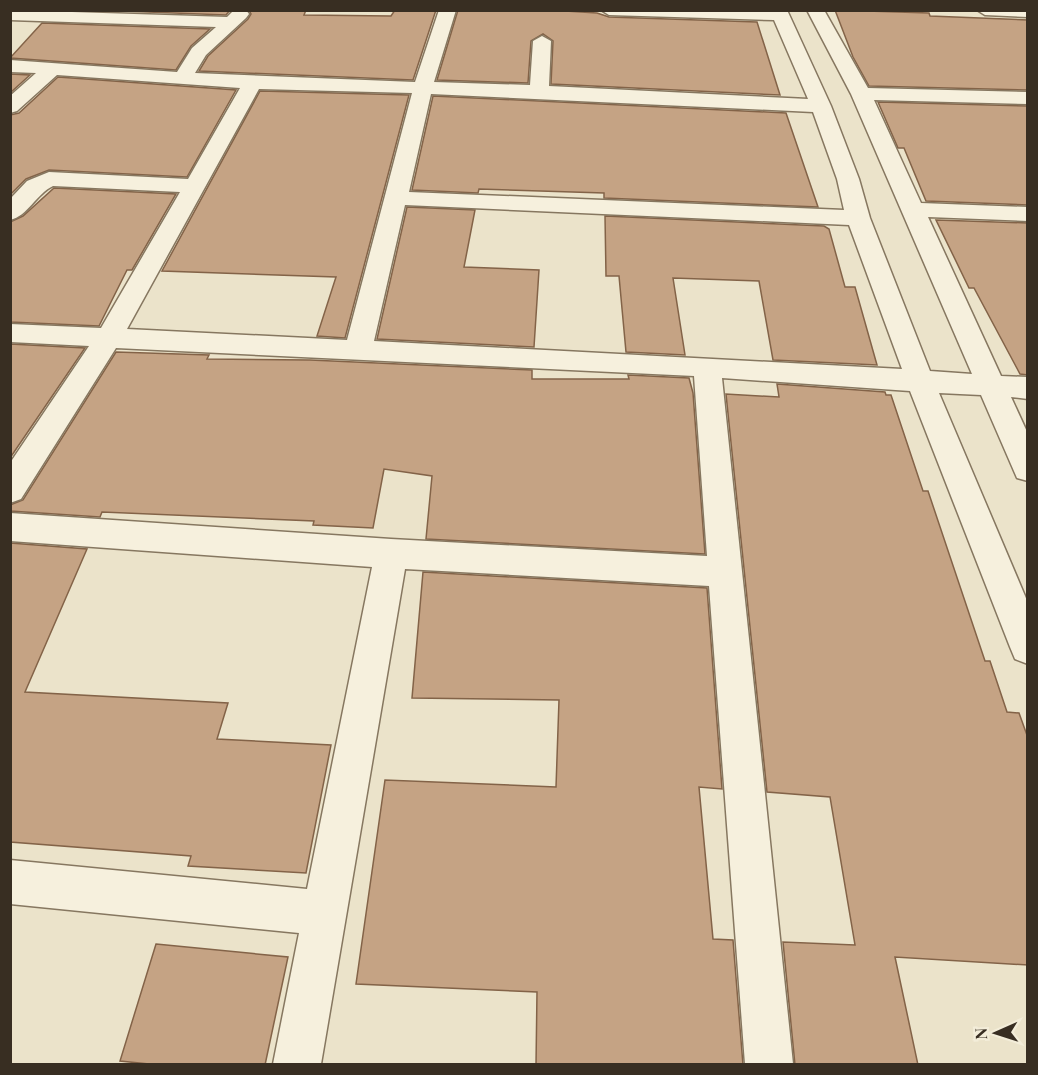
<svg xmlns="http://www.w3.org/2000/svg" width="1038" height="1075" font-family="'Playfair Display',serif">
  <rect width="100%" height="100%" fill="#ebe3ca"/>
  <g fill="#c5a384" stroke="#836348" stroke-width="1.5">
    <polygon points="95,10 230,10 226,15"/>
    <polygon points="249,10 306,10 304,15 391,16 395,10 436,10 413,80 199,71 208,56 248,19 251,14"/>
    <polygon points="458,10 549,10 597,13 609,17 757,22 780,95 551,84 553,41 543,34 531,41 528,83 437,80"/>
    <polygon points="835,10 929,13 930,16 1028,20 1028,90 869,86 853,57"/>
    <polygon points="42,23 210,29 191,46 176,70 10,58"/>
    <polygon points="10,74 30,75 10,93"/>
    <polygon points="58,77 236,90 187,177 49,170 26,179 10,195 10,115 19,113"/>
    <polygon points="260,91 409,95 345,338 317,336 336,277 162,271"/>
    <polygon points="433,96 786,113 818,207 604,198 604,193 479,189 478,193 412,190"/>
    <polygon points="878,102 1028,106 1028,205 926,201 904,148 898,148"/>
    <polygon points="54,188 176,194 132,270 127,270 99,326 10,322 10,222 23,216"/>
    <polygon points="407,207 475,210 464,267 539,270 534,347 377,339"/>
    <polygon points="605,216 824,226 829,229 845,287 855,287 877,365 773,360 759,281 673,278 685,355 626,352 619,276 606,276"/>
    <polygon points="936,220 1028,223 1028,375 1020,374 974,288 969,288"/>
    <polygon points="10,344 85,348 10,458"/>
    <polygon points="116,352 209,355 207,359 310,360 532,370 532,379 629,379 628,375 689,378 693,393 705,554 426,539 432,476 384,469 373,528 313,525 314,521 102,512 100,517 10,511 10,505 23,500"/>
    <polygon points="777,384 885,392 886,395 891,395 923,491 928,491 985,661 990,661 1007,712 1019,713 1028,738 1028,965 895,957 918,1065 795,1065 783,942 855,945 830,797 767,792 726,394 779,397"/>
    <polygon points="10,543 87,549 25,692 228,703 217,739 331,745 306,873 188,866 191,856 10,842"/>
    <polygon points="423,572 707,588 722,789 699,787 713,939 733,940 743,1065 536,1065 537,992 356,984 385,780 556,787 559,700 412,698"/>
    <polygon points="156,944 288,957 265,1065 159,1065 120,1061"/>
  </g>
  <g fill="none" stroke-linecap="round" stroke-linejoin="round">
    <g stroke="#867760" stroke-width="3">
      <g id="minor">
        <path d="M 10,10 L 227,17 L 234,10 L 246,10 L 249,14 L 246,18 L 206,55 L 195,73 L 415,82 L 439,10 L 456,10 L 434,82 L 530,85 L 533,41 L 542,36 L 551,41 L 549,86 L 808,99 L 774,20 L 609,15 L 601,10 L 787,10 L 831,106 L 859,179 L 870,218 L 930,371 L 972,374 L 851,94 L 807,10 L 824,10 L 868,88 L 1028,92 L 1028,104 L 874,100 L 921,203 L 1028,207 L 1028,221 L 928,217 L 1001,376 L 1028,377 L 1028,399 L 1011,397 L 1028,434 L 1028,481 L 1017,478 L 981,395 L 939,393 L 1028,603 L 1028,664 L 1015,659 L 1010,647 L 910,391 L 722,378 L 793,1064 L 745,1064 L 709,586 L 405,569 L 321,1064 L 273,1064 L 299,933 L 10,904 L 10,860 L 307,889 L 372,567 L 10,541 L 10,513 L 391,539 L 707,556 L 694,376 L 116,348 L 21,499 L 10,503 L 10,463 L 89,346 L 10,342 L 10,324 L 101,328 L 180,192 L 53,186 C 36,194 28,216 10,220 L 10,199 L 27,181 L 49,172 L 188,179 L 240,88 L 57,75 L 17,111 L 10,113 L 10,96 L 36,73 L 10,72 L 10,60 L 177,72 L 192,48 L 216,27 L 10,20 ZM 259,89 L 412,93 L 347,340 L 127,329 ZM 431,94 L 813,112 L 837,179 L 844,210 L 409,192 ZM 405,205 L 849,225 L 902,369 L 374,341 Z"/>
        <polygon points="977,10 1028,10 1028,17 985,15"/>
      </g>
    </g>
    <use href="#minor" fill="#f6f0dd" fill-rule="evenodd"/>
  </g>
  <rect width="1038" height="1075" fill="none" stroke="#382e22" stroke-width="24"/>
  <g transform="translate(996 1033) rotate(267)" stroke="#f3edd9" stroke-width="4.5" paint-order="stroke">
  <path d="M0-4.5L10 22L0 15L-10 22Z" fill="#382e22"/>
  <text y="-9" font-size="16" font-weight="bold" text-anchor="middle" fill="#382e22">N</text>
  </g>
</svg>
